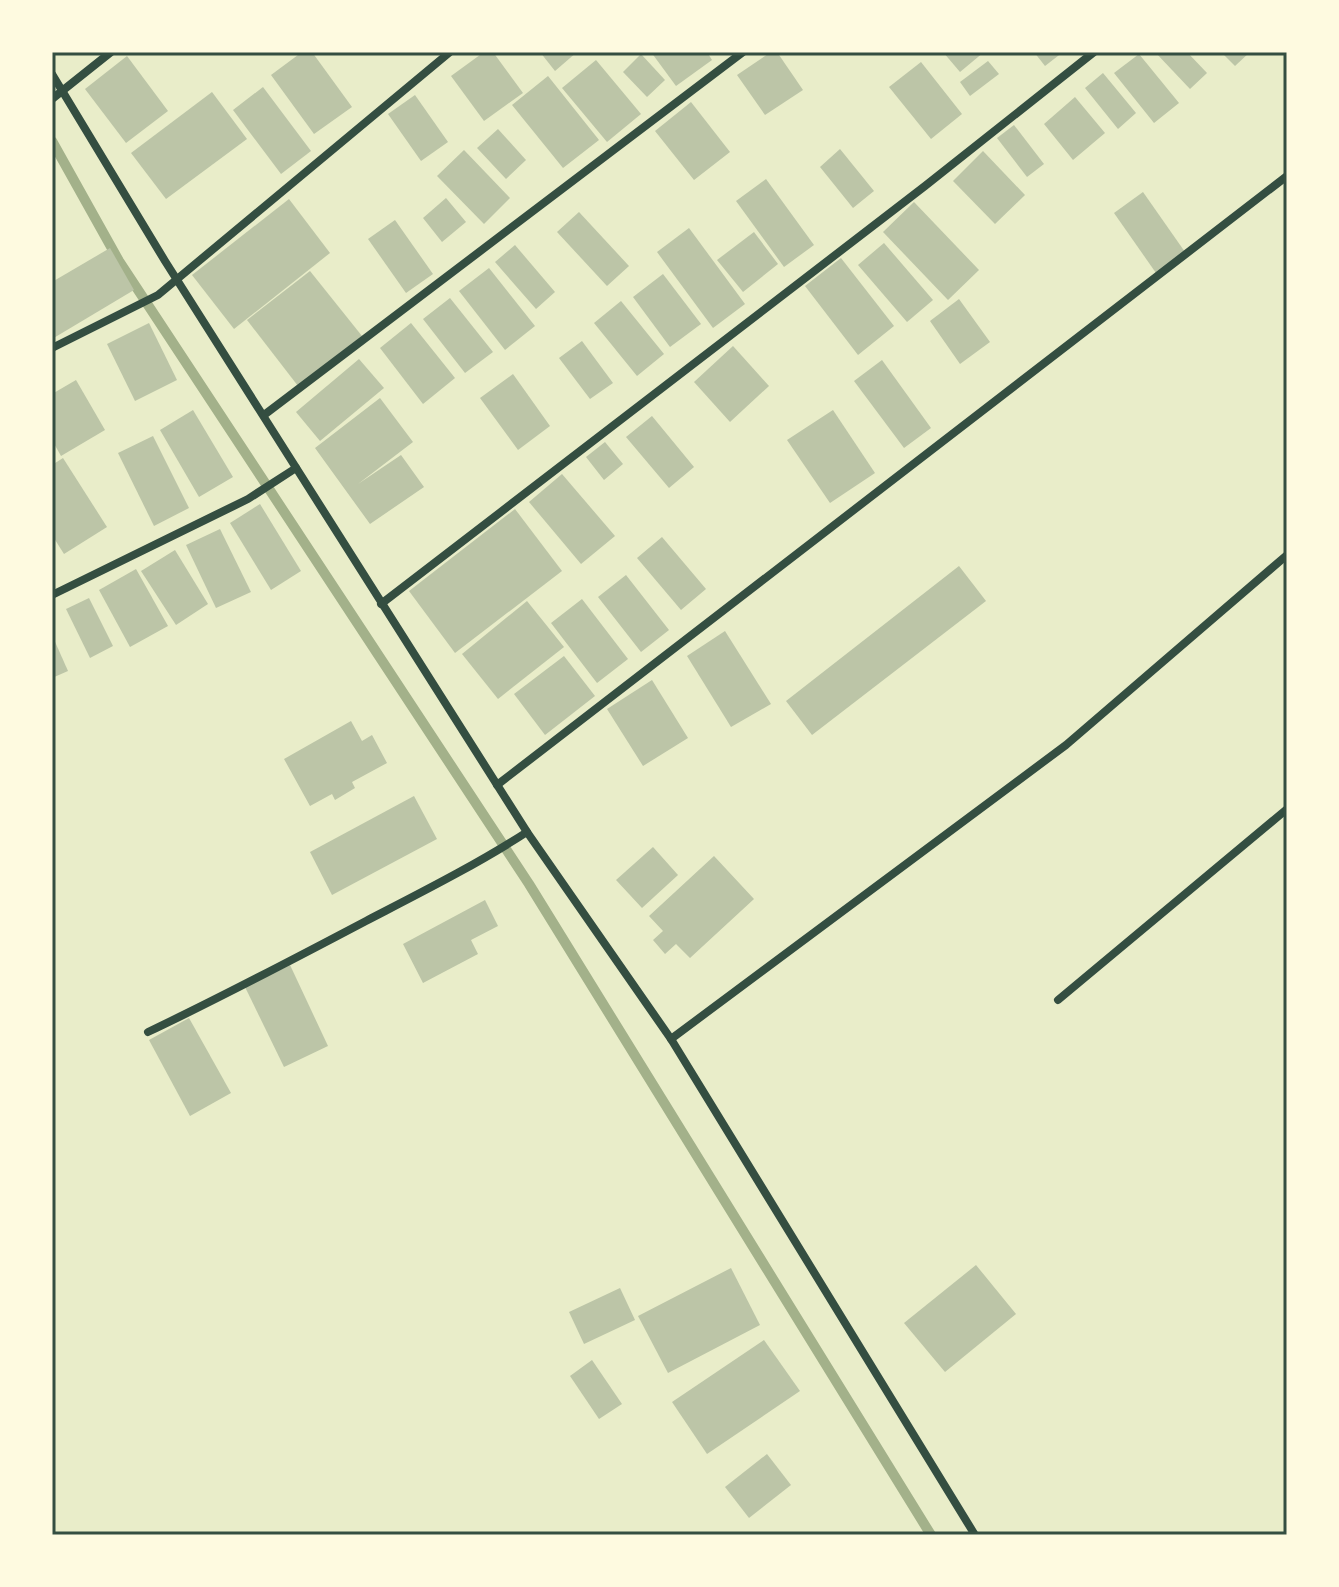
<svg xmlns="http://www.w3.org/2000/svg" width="1339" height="1587" font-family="Lato,sans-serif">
  <rect width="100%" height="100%" fill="#e9edc9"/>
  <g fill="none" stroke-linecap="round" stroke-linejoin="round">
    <polyline stroke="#a3b18a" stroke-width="10" points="52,141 119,261 529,884 931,1535"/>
  </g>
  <g fill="#bcc5a7">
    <polygon points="302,52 312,52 352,107 314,134 271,75"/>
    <polygon points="484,52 493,52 523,93 484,121 451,76"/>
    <polygon points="540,52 577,52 555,71"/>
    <polygon points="651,52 707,52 712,60 676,86"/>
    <polygon points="771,52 777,52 803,90 765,115 737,75"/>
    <polygon points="943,52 984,52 960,72"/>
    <polygon points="1034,52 1063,52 1045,66"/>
    <polygon points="1155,52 1187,52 1207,73 1190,89"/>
    <polygon points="1221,52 1250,52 1235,66"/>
    <polygon points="641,54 665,80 647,97 623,72"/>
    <polygon points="1139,54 1179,103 1154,123 1114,73"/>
    <polygon points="127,56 168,111 126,143 85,89"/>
    <polygon points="596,60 641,114 607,142 562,88"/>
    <polygon points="988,61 999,74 970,96 960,82"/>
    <polygon points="921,62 962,114 931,139 889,87"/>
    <polygon points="1103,73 1136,113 1118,129 1085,88"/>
    <polygon points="548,76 599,140 563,168 512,105"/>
    <polygon points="263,87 311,151 281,174 233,110"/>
    <polygon points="212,92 247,139 166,199 131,153"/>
    <polygon points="415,95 448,142 421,161 388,114"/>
    <polygon points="1075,97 1105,133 1073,160 1044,124"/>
    <polygon points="691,102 730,152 694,180 655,131"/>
    <polygon points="1014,125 1044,164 1027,177 997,138"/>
    <polygon points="498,129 526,160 506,179 477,148"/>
    <polygon points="840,149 874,191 853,208 820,167"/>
    <polygon points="464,150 510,198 484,224 437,176"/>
    <polygon points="983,151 1025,195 995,224 953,181"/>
    <polygon points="766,179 814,245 784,267 736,201"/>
    <polygon points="1143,192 1185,252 1156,273 1114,213"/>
    <polygon points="446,198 466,222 442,242 423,218"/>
    <polygon points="289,199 330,253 234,329 192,275"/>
    <polygon points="914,202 979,270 948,300 883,232"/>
    <polygon points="579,212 629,266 607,286 557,232"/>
    <polygon points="395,220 433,274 406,293 368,239"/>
    <polygon points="689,228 745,304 713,328 657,252"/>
    <polygon points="754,232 778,264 743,292 717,260"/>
    <polygon points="884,243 933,300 907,322 858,265"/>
    <polygon points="515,245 555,292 536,309 495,262"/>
    <polygon points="110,248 134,290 52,339 52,282"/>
    <polygon points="841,258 894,326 858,355 805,286"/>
    <polygon points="489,268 535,326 505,350 459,291"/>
    <polygon points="310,271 362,336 298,386 247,320"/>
    <polygon points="663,274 701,324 670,347 633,297"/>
    <polygon points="450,298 493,352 465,373 423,319"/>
    <polygon points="959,299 990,342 960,364 930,321"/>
    <polygon points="621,301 664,354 637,376 594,323"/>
    <polygon points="149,323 177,380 135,401 107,344"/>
    <polygon points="411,323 455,378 423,404 380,348"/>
    <polygon points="582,341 613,383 590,399 559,358"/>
    <polygon points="733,346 769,386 730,422 694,382"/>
    <polygon points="359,359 384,388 320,441 296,412"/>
    <polygon points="882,360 931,428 904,448 854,381"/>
    <polygon points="513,374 550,426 518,450 480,398"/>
    <polygon points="76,380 105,430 61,456 52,440 52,394"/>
    <polygon points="380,398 413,442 358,484 401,455 424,487 370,524 315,448"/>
    <polygon points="193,410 233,477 199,497 160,430"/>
    <polygon points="833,410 875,473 830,503 787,440"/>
    <polygon points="652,416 694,467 669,488 626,437"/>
    <polygon points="153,436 189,508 154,526 118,453"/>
    <polygon points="605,442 623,464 604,480 586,457"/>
    <polygon points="63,458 107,527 64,554 52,535 52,465"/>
    <polygon points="562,474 615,536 581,564 529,502"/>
    <polygon points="260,504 301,571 271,590 230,523"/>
    <polygon points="515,509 562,571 455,653 409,591"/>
    <polygon points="220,529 251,592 216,608 186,545"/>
    <polygon points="662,537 706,589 681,610 637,558"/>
    <polygon points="175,550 208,604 176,625 141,571"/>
    <polygon points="959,566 986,601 812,735 786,701"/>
    <polygon points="136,569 168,626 130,647 99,590"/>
    <polygon points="626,575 669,630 641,652 598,597"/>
    <polygon points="89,598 113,646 90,658 66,609"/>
    <polygon points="582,599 628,659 597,683 551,623"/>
    <polygon points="527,601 564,647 498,699 462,654"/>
    <polygon points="725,631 771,704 731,727 687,656"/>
    <polygon points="52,635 68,671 52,678"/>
    <polygon points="564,656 595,696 545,735 514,694"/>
    <polygon points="652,680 688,738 643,766 607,709"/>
    <polygon points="351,721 362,741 372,735 387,763 352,782 355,788 335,800 332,794 310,806 284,759"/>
    <polygon points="414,796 437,839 332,895 310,852"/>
    <polygon points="653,847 678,875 642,908 616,880"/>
    <polygon points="714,856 754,899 690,958 676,944 665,954 653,940 663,931 649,916"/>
    <polygon points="485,900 498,926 471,940 478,954 423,983 403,944"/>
    <polygon points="290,965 328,1046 284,1067 245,987"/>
    <polygon points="189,1018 231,1093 190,1116 149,1040"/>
    <polygon points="976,1265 1016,1314 945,1372 904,1323"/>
    <polygon points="731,1268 760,1325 668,1373 638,1316"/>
    <polygon points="620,1288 635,1320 584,1344 569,1312"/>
    <polygon points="764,1340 800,1391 707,1454 672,1402"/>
    <polygon points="592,1360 622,1404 599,1419 570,1376"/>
    <polygon points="767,1454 791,1485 749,1518 725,1487"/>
  </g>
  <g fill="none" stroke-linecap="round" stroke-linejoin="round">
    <g stroke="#344e41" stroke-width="8">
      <polyline points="52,74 165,261 527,832 671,1039 975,1535"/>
      <polyline points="52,99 111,52"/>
      <polyline points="52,348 158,295 450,52"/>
      <polyline points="264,415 743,52"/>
      <polyline points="52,595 248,499 296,468"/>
      <polyline points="381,604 925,186 1094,52"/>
      <polyline points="497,785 1287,176"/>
      <polyline points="1058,1000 1287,809"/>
      <path d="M 148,1032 C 222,997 294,959 366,921 C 420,893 476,865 527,832"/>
      <polyline points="671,1039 1066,745 1287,555"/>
    </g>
  </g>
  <rect width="1339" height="1587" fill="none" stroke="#fefae0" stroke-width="108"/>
  <rect x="54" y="54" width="1231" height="1479" fill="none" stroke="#344e41" stroke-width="3"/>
</svg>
